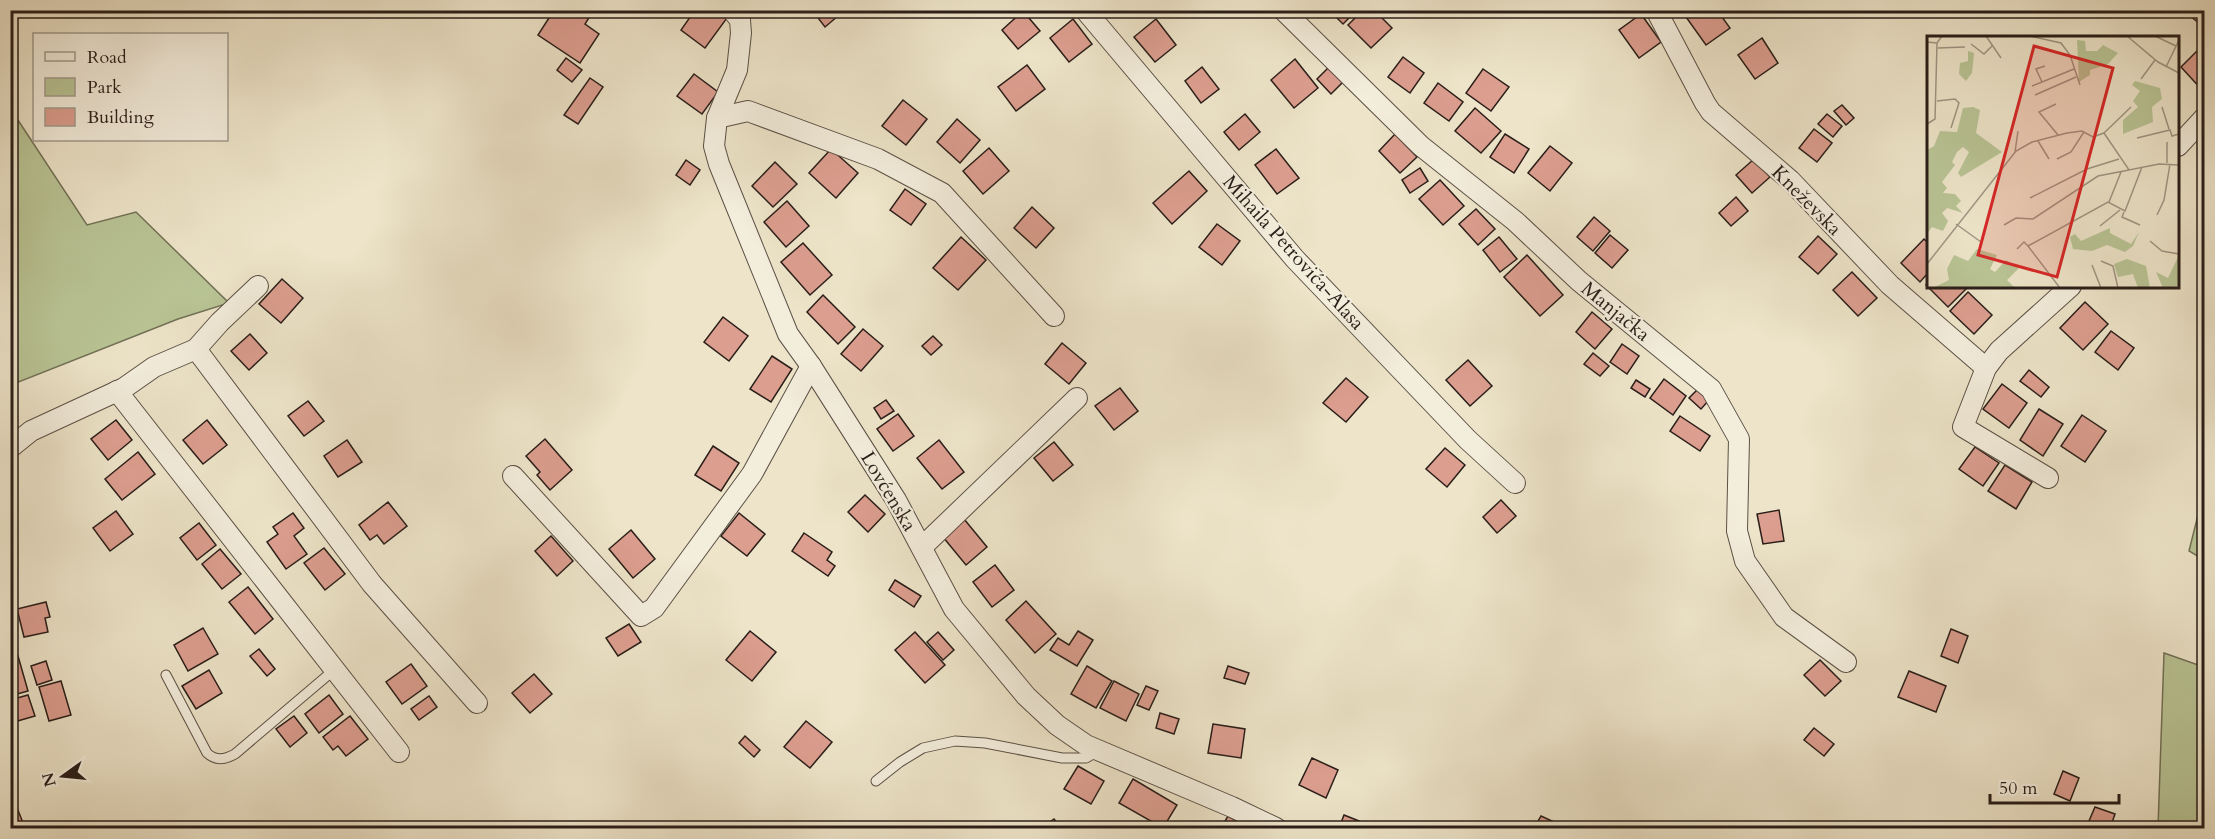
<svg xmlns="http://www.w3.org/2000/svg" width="2215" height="839" font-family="Cardo,serif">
  <rect width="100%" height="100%" fill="#ede4c9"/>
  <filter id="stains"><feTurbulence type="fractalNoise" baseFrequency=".00333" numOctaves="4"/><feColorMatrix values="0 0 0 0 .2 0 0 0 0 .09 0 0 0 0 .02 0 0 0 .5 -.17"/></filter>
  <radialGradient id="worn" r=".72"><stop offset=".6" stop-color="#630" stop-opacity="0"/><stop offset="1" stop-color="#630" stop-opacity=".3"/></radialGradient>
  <g fill="#b9c495" stroke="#727157" stroke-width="1.5">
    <polygon points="10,108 87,225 136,212 229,303 178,319 11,385"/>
    <polygon points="2204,491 2204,560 2189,551"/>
    <polygon points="2164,653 2204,667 2204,828 2158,828"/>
  </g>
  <g fill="#dc9e8f" stroke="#2a1e19" stroke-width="1.5">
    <polygon points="554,10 563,10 573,17 577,10 581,10 590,16 585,24 599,34 580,63 538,35"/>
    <polygon points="695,10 717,10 727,18 705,48 681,30"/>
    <polygon points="812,10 845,10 825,27"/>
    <polygon points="1329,10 1357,10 1343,24"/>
    <polygon points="1363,10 1374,10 1392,28 1371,48 1348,25"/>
    <polygon points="1681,10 1717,10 1730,28 1706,45"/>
    <polygon points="2189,10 2204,10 2204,23 2202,26 2187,13"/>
    <polygon points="1023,11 1040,31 1018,49 1002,30"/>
    <polygon points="1641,14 1661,42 1639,58 1619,30"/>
    <polygon points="1073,19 1092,44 1069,62 1050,38"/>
    <polygon points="1156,19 1176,45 1155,62 1134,37"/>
    <polygon points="1762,38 1778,63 1755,79 1738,55"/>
    <polygon points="2203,45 2204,47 2204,92 2181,67"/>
    <polygon points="1403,57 1424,73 1410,93 1388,77"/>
    <polygon points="566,58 582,70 572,82 557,70"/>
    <polygon points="1295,59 1318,88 1294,108 1271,80"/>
    <polygon points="1027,65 1045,89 1016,111 998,87"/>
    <polygon points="1202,67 1219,89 1201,103 1185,81"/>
    <polygon points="1328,68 1343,82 1331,94 1317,79"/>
    <polygon points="1483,69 1509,87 1491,111 1466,93"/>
    <polygon points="694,74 718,92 702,114 677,96"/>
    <polygon points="590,78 603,87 578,124 564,115"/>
    <polygon points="1438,83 1463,102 1449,121 1424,103"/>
    <polygon points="903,100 927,119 906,145 882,126"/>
    <polygon points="1842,105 1854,118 1846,125 1834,111"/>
    <polygon points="1475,108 1501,131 1481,153 1455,131"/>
    <polygon points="1245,114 1260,132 1239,150 1224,132"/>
    <polygon points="1827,114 1842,126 1833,137 1818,124"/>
    <polygon points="957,119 980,140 960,163 937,142"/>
    <polygon points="1814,129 1832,143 1817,162 1799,148"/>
    <polygon points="1395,134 1417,157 1400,173 1379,151"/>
    <polygon points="1505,134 1529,149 1514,173 1490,157"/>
    <polygon points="1550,146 1572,163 1550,191 1528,173"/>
    <polygon points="989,148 1009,171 983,194 963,171"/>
    <polygon points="831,149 858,173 836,198 809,173"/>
    <polygon points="1276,149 1299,178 1277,194 1255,165"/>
    <polygon points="1754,159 1770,177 1752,193 1736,175"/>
    <polygon points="686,160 700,170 690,185 676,175"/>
    <polygon points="775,162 797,184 773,207 752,186"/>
    <polygon points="1420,168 1428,181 1410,193 1402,180"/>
    <polygon points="1189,171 1207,191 1172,224 1153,203"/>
    <polygon points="1440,180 1464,206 1443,225 1419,199"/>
    <polygon points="905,189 926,204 911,225 890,210"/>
    <polygon points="1736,197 1748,211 1731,226 1719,213"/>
    <polygon points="787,201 809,226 786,247 764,222"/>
    <polygon points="1032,207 1054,228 1036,248 1014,228"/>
    <polygon points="1476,209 1495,229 1478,245 1459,224"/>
    <polygon points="1594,217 1610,231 1593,251 1577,237"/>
    <polygon points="1217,224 1240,241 1222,265 1199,247"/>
    <polygon points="1610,235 1628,250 1612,268 1595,253"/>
    <polygon points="1818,236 1837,254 1818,274 1799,257"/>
    <polygon points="961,237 986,260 958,290 933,268"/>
    <polygon points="1499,237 1517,259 1500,272 1483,250"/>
    <polygon points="1924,239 1928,243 1928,273 1920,282 1901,263"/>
    <polygon points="803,243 832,275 810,295 781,262"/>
    <polygon points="1527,255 1563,295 1540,316 1504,277"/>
    <polygon points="1852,272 1877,298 1858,316 1833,290"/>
    <polygon points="282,279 303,298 281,323 259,304"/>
    <polygon points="1928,282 1928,286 1968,287 1948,307 1926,285"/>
    <polygon points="1968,292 1992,315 1974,334 1950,311"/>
    <polygon points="823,295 855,327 838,344 807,312"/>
    <polygon points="2085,302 2108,324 2083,350 2060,328"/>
    <polygon points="1592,312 1612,329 1595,349 1576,332"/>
    <polygon points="723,317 748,336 729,361 704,342"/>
    <polygon points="863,329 883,346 861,371 841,354"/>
    <polygon points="2111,331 2134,348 2118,370 2095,352"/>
    <polygon points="250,334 267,353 249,370 231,351"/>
    <polygon points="933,336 942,345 931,355 922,346"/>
    <polygon points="1062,343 1086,363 1069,384 1045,364"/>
    <polygon points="1622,344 1639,356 1627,374 1610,362"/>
    <polygon points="1593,353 1609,366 1600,376 1584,364"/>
    <polygon points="772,356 792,369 771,402 750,389"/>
    <polygon points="1468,360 1492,386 1470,406 1446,380"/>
    <polygon points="2029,370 2049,387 2041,397 2020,381"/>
    <polygon points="1346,378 1368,397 1346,422 1323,403"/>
    <polygon points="1664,379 1686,396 1673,415 1650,398"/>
    <polygon points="1636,380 1650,389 1645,397 1631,388"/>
    <polygon points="2002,384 2027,403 2009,428 1983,409"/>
    <polygon points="1120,388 1138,411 1114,430 1095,406"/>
    <polygon points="1698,389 1709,400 1701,409 1689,398"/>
    <polygon points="886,400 894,411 881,419 874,408"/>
    <polygon points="308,401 324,421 304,436 288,416"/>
    <polygon points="2039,409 2063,424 2043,456 2020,440"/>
    <polygon points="898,414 914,436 893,451 877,429"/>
    <polygon points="2082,415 2106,431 2085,462 2061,446"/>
    <polygon points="1680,416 1710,436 1700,451 1670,431"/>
    <polygon points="116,420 132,440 108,460 91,439"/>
    <polygon points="207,420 227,445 203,464 183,440"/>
    <polygon points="545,439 572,470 550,490 537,475 540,472 526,456"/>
    <polygon points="347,440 362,462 338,477 324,456"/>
    <polygon points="939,440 964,472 942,489 917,458"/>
    <polygon points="1054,442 1073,465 1053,481 1034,458"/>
    <polygon points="713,446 739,463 721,491 695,475"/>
    <polygon points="1975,447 1999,463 1983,486 1959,469"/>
    <polygon points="1445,448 1465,465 1447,487 1426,469"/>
    <polygon points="138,452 155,474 122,500 105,479"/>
    <polygon points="2005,465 2032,482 2016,509 1988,491"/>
    <polygon points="865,495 885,514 868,532 848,512"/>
    <polygon points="1501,500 1516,516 1497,533 1483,517"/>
    <polygon points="388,502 407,526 384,544 377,535 370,540 359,525"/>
    <polygon points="1779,510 1784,541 1763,544 1757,514"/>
    <polygon points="116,511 133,534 110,551 93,528"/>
    <polygon points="293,513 304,528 294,536 307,554 286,569 267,542 278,534 273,527"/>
    <polygon points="739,513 765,534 747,556 721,536"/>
    <polygon points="964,519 987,547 966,565 943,537"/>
    <polygon points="199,523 216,545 197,560 180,538"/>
    <polygon points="631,530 655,559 633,578 609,549"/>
    <polygon points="804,533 832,552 827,560 835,566 828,576 792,551"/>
    <polygon points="551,536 573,561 557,576 535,551"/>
    <polygon points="324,548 345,574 325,590 304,563"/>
    <polygon points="220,549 241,574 222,589 202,564"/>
    <polygon points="995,565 1014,590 992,607 973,582"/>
    <polygon points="895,580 921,596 914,607 889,590"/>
    <polygon points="248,587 273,619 255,634 229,602"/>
    <polygon points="1026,601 1056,634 1035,653 1006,620"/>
    <polygon points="46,602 50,617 45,618 48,632 24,637 17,609"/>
    <polygon points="629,624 641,642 618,656 606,638"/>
    <polygon points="203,628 218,654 188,671 174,645"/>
    <polygon points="1951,629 1968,636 1958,663 1941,656"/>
    <polygon points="750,631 776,652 752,681 726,660"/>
    <polygon points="1078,631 1093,640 1077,666 1050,650 1058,638 1069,645"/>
    <polygon points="915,632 945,665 925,683 895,650"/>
    <polygon points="938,632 954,650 943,660 927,642"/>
    <polygon points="259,649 275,669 267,676 250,656"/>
    <polygon points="18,656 28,691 10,696 10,658"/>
    <polygon points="1820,660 1841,681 1825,696 1804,675"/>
    <polygon points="46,661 52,680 37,685 31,666"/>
    <polygon points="411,664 427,686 402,704 386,682"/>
    <polygon points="1087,666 1112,681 1096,708 1071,694"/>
    <polygon points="1228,666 1249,673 1245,684 1224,678"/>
    <polygon points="209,670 222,693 196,709 182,686"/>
    <polygon points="1909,671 1946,686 1936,712 1898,697"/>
    <polygon points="534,674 552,694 530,713 512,693"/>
    <polygon points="61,681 71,715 49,721 39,687"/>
    <polygon points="1114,681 1139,694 1126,721 1100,708"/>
    <polygon points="1146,686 1158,691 1149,710 1137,705"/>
    <polygon points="28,695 35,716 14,722 10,709 10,700"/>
    <polygon points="329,695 343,714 319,733 305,714"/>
    <polygon points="429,696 437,707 419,720 411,709"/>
    <polygon points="1160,713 1179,719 1174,734 1156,728"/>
    <polygon points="294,716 307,733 290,747 276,729"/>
    <polygon points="350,716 368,739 346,756 338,746 333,750 323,737"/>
    <polygon points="806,721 832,742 810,768 784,747"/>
    <polygon points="1213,724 1245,729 1241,758 1208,753"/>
    <polygon points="1814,728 1834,744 1824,756 1804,740"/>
    <polygon points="745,736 760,750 754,757 739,743"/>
    <polygon points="1312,758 1338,770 1326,798 1299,785"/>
    <polygon points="1078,766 1104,781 1091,804 1064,789"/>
    <polygon points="2063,771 2079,778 2070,801 2054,794"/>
    <polygon points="1133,779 1177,805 1163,828 1119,803"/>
    <polygon points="10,790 25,828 13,828 10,823"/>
    <polygon points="2095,807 2115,814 2110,828 2086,828"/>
    <polygon points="1344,815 1359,821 1356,828 1339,828"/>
    <polygon points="1228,816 1249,828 1221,828"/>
    <polygon points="1541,816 1567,828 1534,828"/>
    <polygon points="1054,819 1061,828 1046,828 1044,826"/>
  </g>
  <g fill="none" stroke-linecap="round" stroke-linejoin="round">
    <g stroke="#5b5045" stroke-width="11">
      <g id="lane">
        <path d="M 166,675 L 207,753 C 216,761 224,760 235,754 L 334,670"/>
        <polyline points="876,781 900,762 923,748 955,741 985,743 1062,758 1086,758 1098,751"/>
      </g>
    </g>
    <g stroke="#5b5045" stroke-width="22">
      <g id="street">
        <polyline points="732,10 740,20 741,33 737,70 717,118 714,146 719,164 788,334 811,366 896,500 954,609 1026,696 1057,725 1086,745 1232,807 1276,828"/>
        <polyline points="1085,10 1295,259 1468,440 1515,483"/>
        <polyline points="1283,10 1421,146 1515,221 1579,281 1711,389 1739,439 1737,531 1745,561 1784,617 1846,662"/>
        <polyline points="1656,10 1705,103 1711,112 1790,180 1890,285 1986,368"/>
        <polyline points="717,118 748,111 878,159 942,193 1054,316"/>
        <polyline points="2178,146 2204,118"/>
        <polyline points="196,349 372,584 477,703"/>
        <polyline points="117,391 399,752"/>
        <polyline points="10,448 31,431 124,388 154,367 196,349 220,322 258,286"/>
        <polyline points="513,476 641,616 654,608 752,474 811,366"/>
        <polyline points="2048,478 1963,427 1986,368 1999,351 2071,286"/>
        <polyline points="922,547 1077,398"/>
      </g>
    </g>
    <use href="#lane" stroke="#f3eddc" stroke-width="9"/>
    <use href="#street" stroke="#f3eddc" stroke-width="20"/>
  </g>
  <g text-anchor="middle" stroke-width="4.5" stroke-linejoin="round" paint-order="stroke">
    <g font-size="20" fill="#2a1e19" stroke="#f3eddc">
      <text transform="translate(1807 200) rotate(45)" y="7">Kneževska</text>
      <text transform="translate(1294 252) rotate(48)" y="7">Mihaila Petrovića-Alasa</text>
      <text transform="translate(1616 311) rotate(39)" y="7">Manjačka</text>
      <text transform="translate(889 491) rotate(59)" y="7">Lovćenska</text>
    </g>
  </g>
  <g transform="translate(1927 36)">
    <rect width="252" height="252" fill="#ede4c9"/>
    <path d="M 150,4 L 158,5 L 159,15 L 170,15 L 176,9 L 191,17 L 181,28 L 163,34 L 163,39 L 152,46 ZM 41,15 L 47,17 L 45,37 L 39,45 L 32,38 L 33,27 L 41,25 ZM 208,45 L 233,52 L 235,63 L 225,71 L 226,86 L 196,98 L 196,84 L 211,71 L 206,65 L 213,55 L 205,49 ZM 46,71 L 53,74 L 49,97 L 75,116 L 34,141 L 31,137 L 42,116 L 36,111 L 30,116 L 25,126 L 28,129 L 15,146 L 20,152 L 16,157 L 28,158 L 34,165 L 29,170 L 36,177 L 20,172 L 15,177 L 21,185 L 16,195 L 5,191 L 0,198 L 0,114 L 7,110 L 13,95 L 30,96 L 36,72 ZM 183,192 L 183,197 L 204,208 L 212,196 L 206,210 L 198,216 L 180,209 L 165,215 L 146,213 L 143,201 L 148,198 L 154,205 ZM 50,213 L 70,219 L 63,233 L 68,236 L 79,224 L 92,232 L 80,244 L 88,252 L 6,252 L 22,244 L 20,233 L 27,219 L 41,225 ZM 252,219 L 252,250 L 236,252 L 229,236 L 241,242 ZM 200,223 L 219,230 L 223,252 L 211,252 L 206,238 L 191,241 L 187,228 Z" fill="#b9c495"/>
    <path fill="none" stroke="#9f9583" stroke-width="1.5" d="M 59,0 L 74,22M 103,0 L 134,7 L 143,19 L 153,49M 200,0 L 231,26 L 252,37M 228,0 L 249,10M 0,6 L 10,7 L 15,0M 44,8 L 57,18 L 65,10M 11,12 L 38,11M 239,31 L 252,4M 214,43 L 228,24M 115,46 L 109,33 L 118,30M 105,50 L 147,33M 108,59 L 149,41M 10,65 L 28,63 L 32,67 L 24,92M 129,68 L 112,76 L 131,99M 235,71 L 242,93M 0,88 L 8,83 L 10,7M 177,97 L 204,71M 210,102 L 243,94 L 245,100 L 252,98M 111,105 L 122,123M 240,106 L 240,127M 88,116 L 91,95M 130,123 L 144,116 L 157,96M 103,162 L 160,133 L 192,123M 182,166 L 194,136M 197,176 L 195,181 L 213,189M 230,179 L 237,164 L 243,128M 29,188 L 54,206M 77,189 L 89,182 L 106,183 L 171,140 L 202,134M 173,190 L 193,174M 223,205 L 235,215 L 252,218M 101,210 L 181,166 L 198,175 L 215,131M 90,213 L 97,206 L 101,210 L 133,252M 174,225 L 186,230 L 191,252M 0,228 L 89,115 L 105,106 L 140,97 L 155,95 L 166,101 L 177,97 L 202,134 L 232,128 L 252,129M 165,229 L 174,252"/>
    <path fill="#d62828" fill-opacity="0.15" stroke="#d62828" stroke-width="3" d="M 107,10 L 186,32 L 130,241 L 51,219 Z"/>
    <rect width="252" height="252" fill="none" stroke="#2a1e19" stroke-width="3"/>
  </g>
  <rect width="2215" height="839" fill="none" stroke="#ede4c9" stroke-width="36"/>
  <rect x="12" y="12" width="2191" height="815" fill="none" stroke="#2a1e19" stroke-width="3"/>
  <rect x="18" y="18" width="2179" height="803" fill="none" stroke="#2a1e19" stroke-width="1.5"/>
  <rect x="33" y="33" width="195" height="108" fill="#f3eddc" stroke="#a39a8e" stroke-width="1.5"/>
  <rect x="45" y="52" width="30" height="9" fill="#f3eddc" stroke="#a39a8e" stroke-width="1.5"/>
  <text x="87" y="63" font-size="18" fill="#2a1e19">Road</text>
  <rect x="45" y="78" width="30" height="18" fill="#b9c495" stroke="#a39a8e" stroke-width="1.5"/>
  <text x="87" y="93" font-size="18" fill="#2a1e19">Park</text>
  <rect x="45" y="108" width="30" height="18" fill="#dc9e8f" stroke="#a39a8e" stroke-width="1.5"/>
  <text x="87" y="123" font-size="18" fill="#2a1e19">Building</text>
  <g transform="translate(63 776) rotate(255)" stroke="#f3eddc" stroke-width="4.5" paint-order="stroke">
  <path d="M0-4.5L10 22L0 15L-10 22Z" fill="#2a1e19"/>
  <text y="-9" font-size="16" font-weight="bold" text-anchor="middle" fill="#2a1e19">N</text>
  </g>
  <path d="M1990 794v9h129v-9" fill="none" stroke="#2a1e19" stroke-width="3"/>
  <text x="1999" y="794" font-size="18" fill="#2a1e19" stroke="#f3eddc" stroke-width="4.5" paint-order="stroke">50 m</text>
  <rect width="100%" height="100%" filter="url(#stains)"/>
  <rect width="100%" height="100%" fill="url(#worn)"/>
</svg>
